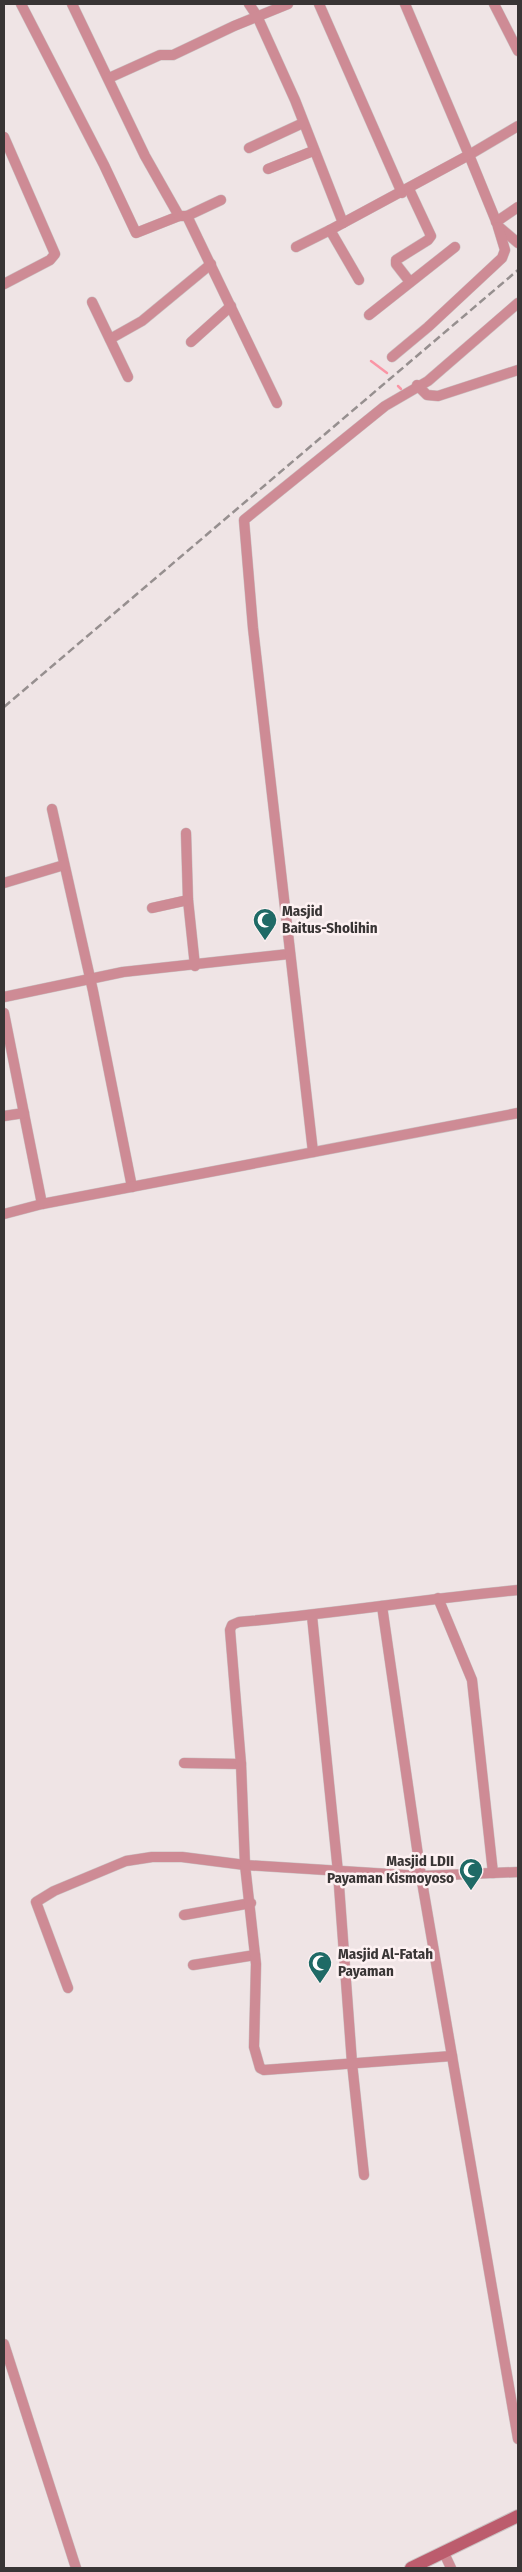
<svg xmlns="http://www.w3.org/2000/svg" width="522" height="2572" font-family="'Fira Sans Condensed',sans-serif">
  <rect width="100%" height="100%" fill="#efe4e5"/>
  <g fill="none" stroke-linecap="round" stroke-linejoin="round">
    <g stroke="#fa95a5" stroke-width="2.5">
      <polyline points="371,361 387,373"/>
      <polyline points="398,386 401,389"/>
    </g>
    <g stroke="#cbc1c2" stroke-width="11">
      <g id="street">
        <polyline points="21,4 104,165 136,233 179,216 187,216 277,403"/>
        <polyline points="72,4 145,156 179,216"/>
        <polyline points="249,4 257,16 295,100 343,223 469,155 498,226 518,243"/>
        <polyline points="319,4 402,193"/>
        <polyline points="405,4 469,155 518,126"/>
        <polyline points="494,4 518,51"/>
        <polyline points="109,78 160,55 173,55 234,26 288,4"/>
        <polyline points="4,137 55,254 50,260 4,284"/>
        <polyline points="249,148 303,123"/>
        <polyline points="268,169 313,151"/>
        <polyline points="409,189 431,236 428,240 396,260 396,264 410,282"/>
        <polyline points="187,216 221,200"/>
        <polyline points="496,222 518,207"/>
        <polyline points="343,223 330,230 359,280"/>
        <polyline points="296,247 330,230"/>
        <polyline points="92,302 128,377"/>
        <polyline points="369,315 455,247"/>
        <polyline points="110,339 142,321 211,264"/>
        <polyline points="191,342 231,306"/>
        <polyline points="392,357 428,327 502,258 505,250 498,227"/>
        <polyline points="417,385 427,395 438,396 518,370"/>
        <polyline points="52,809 93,991 132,1187"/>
        <polyline points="186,833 188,900 195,966"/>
        <polyline points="4,883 64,865"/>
        <polyline points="152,908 188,900"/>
        <polyline points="4,997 123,972 289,954"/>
        <polyline points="4,1013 42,1204"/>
        <polyline points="4,1116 24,1113"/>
        <polyline points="313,1152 253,628 244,520 385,406 428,381 518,303"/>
        <polyline points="4,1214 42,1204 518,1113"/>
        <polyline points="438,1598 472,1680 493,1873"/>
        <polyline points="382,1606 421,1876 518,2439"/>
        <polyline points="312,1616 338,1872 352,2063 364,2175"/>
        <polyline points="184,1763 241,1764"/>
        <polyline points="184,1915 251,1903"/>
        <polyline points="193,1965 255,1955"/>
        <polyline points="68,1988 36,1902 54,1891 126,1861 152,1857 182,1857 245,1865 421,1876 518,1872"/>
        <path d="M 452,2056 L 264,2070 L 260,2068 L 254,2047 L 256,1964 L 245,1865 L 241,1764 L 230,1630 L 232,1625 L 239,1622 C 332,1614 425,1599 518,1590"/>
        <polyline points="4,2344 76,2568"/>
        <polyline points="444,2553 451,2568"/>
      </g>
    </g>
    <g stroke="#cbc1c2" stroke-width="14">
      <polyline id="secondary" points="411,2568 518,2516"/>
    </g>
    <use href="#street" stroke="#ce8b95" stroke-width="10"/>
    <use href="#secondary" stroke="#bc5c6d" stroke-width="12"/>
    <polyline stroke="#968f8f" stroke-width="2.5" stroke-dasharray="8 4" stroke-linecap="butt" points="4,707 518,270"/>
  </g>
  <defs>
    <g id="mosque-pin" transform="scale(1.25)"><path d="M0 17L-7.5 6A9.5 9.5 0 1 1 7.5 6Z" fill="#1f6a66" stroke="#fdf1f2"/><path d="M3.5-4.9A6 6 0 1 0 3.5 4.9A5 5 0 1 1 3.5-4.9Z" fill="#fff"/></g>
  </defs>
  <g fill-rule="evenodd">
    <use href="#mosque-pin" x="265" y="920"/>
    <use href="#mosque-pin" x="471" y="1870"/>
    <use href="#mosque-pin" x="320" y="1963"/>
  </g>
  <g text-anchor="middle" stroke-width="5" stroke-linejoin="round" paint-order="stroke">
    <g font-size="15" font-weight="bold" fill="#393535" stroke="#fdf1f2" text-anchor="start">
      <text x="282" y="916">Masjid<tspan x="282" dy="17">Baitus-Sholihin</tspan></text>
      <text x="454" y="1866" text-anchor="end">Masjid LDII<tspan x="454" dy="17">Payaman Kismoyoso</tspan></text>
      <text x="338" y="1959">Masjid Al-Fatah<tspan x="338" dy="17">Payaman</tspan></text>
    </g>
  </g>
  <rect width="522" height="2572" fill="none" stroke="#393535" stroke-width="10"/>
</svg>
